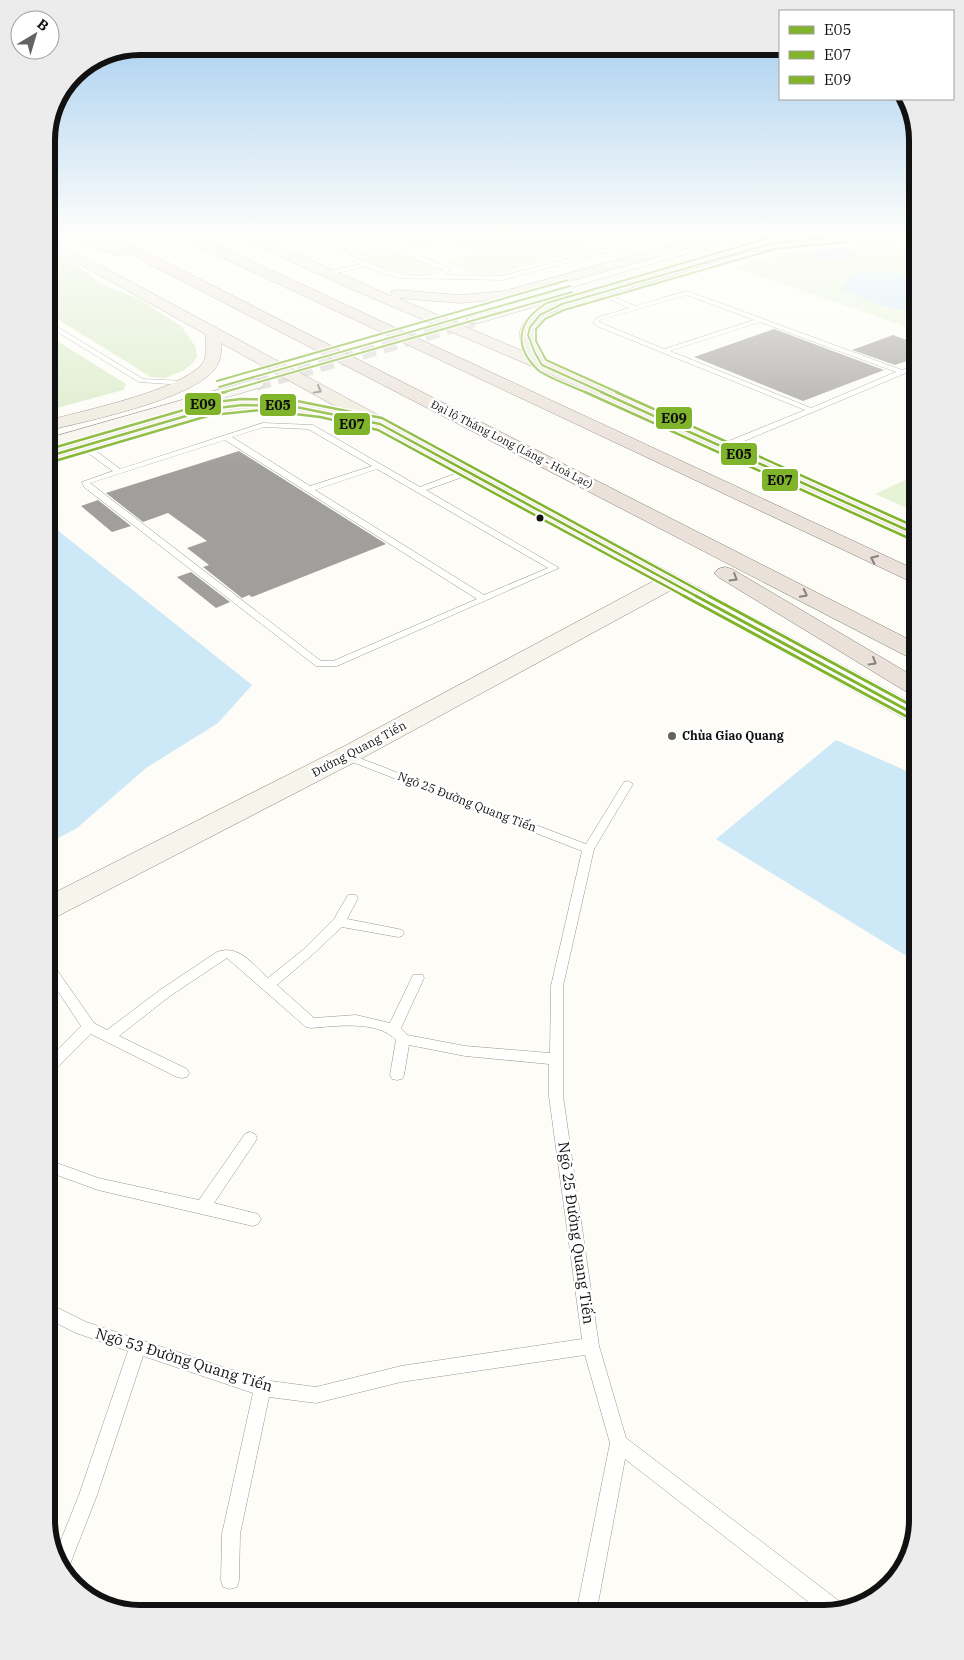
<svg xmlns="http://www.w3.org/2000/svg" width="964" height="1660" font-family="'IBM Plex Serif',serif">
  <rect width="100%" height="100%" fill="#fdfcf7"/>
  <g fill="#e7f3d7">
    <polygon points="415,236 434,242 429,243 442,249 431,252 420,247 407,247 392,241"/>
    <polygon points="422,236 563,236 596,248 493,275 475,274 447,263 447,260 451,259 478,254 466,249 475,245 462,248"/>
    <polygon points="869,241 918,256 918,331 733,267 790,251 847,247"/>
    <path d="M 375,249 L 392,250 L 438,269 C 423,285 378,266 361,259 L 358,255 Z"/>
    <polygon points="918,474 918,513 875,494"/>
  </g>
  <g fill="#d8eac5">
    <polygon points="46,248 77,265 97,282 139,299 181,326 195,346 197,356 194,362 184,370 165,378 151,377 46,312"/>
    <polygon points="46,334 126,384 123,390 46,411"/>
  </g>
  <g fill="#cde8f7">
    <path d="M 843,250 L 864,254 C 848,258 819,264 805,251 Z"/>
    <path d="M 887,272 L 904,275 L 912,284 L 918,287 L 918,301 L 914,302 L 917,307 L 915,310 C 887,312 868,299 842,290 L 852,275 L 856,273 Z"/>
    <polygon points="46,521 252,685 218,723 146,768 77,828 46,845"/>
    <polygon points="836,740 918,776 918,963 716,839"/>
  </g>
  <g fill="#a19f9c">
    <polygon points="774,329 841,354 884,370 803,401 694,357"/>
    <polygon points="893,335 918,344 918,357 895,365 852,350"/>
    <polygon points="239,451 386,544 252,597 249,595 242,598 203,567 209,565 187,548 207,541 168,513 143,522 106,493"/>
    <polygon points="98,500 131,526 112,532 81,506"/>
    <polygon points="191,572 230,602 216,608 177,577"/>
  </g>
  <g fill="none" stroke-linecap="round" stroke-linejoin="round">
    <polyline stroke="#dad9d4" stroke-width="14" stroke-dasharray="14 8" stroke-linecap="butt" points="256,384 474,320"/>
    <g stroke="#979795" stroke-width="1">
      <g id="lane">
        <path d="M 296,236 L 303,236 L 343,252 L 351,250 L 318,236 L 325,236 L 357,249 L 373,245 L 390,245 L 448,267 L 450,271 L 443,275 L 502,276 L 609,248 L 577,236 L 583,236 L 645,257 L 642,259 L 615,250 L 502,280 L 400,278 L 388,275 L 365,266 L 329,275 L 327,272 L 360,264 ZM 373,249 L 389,249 L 444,270 C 412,285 378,267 348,254 Z"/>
        <polygon points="859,236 867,236 886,242 886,239 894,236 918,236 918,239 896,239 891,241 891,243 918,251 918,255"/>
        <path d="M 687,291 L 902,370 L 918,364 L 918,368 L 725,449 L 719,449 L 719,445 L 805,410 L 599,327 L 593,323 L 596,318 L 629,308 L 598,294 L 598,292 L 602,292 L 635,306 ZM 687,295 L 754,320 L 664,349 L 599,322 L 600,320 ZM 760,322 L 896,372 L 811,408 L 670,351 Z"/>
        <polygon points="46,320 143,379 184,381 187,383 184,385 139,382 46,325"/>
        <path d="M 263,423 L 313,425 L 420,487 L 465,470 L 471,470 L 471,474 L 426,490 L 559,568 L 337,666 L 316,666 L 84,487 L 82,482 L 113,471 L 81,448 L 81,444 L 87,444 L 120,469 ZM 264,427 L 308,429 L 372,466 L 310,486 L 232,437 ZM 225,440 L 477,599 L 333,661 L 321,661 L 90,483 ZM 377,469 L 548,568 L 484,595 L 315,490 Z"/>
        <path d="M 346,753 L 586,844 L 624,782 L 628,781 L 633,784 L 594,849 L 563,986 L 563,1096 L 599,1346 L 626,1438 L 843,1604 L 845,1609 L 824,1614 L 625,1459 L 596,1614 L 576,1614 L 610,1443 L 585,1355 L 401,1382 L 316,1403 L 269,1397 L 240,1534 L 239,1580 L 237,1587 L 230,1589 L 223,1587 L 221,1580 L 222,1534 L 253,1393 L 143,1356 L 97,1495 L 67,1572 L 56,1561 L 55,1555 L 79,1495 L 128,1351 L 76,1333 L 46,1318 L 46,1302 L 86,1322 L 263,1380 L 316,1387 L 401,1366 L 582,1339 L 549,1096 L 549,1064 L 465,1056 L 409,1045 L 404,1075 L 402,1079 L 397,1080 L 392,1079 L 390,1075 L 396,1040 C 378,1020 336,1026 311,1028 L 306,1027 L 227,958 L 170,996 L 119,1036 L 187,1069 L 189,1073 L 187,1077 L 182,1078 L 177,1077 L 91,1034 L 51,1074 L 46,1075 L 46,1061 L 81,1026 L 46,973 L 46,958 L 50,960 L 94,1023 L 107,1030 L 160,990 L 217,952 C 239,944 252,964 268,978 L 304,949 L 334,919 L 348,895 L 356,895 L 358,898 L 347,919 L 398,929 L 402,930 L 404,933 L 402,936 L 398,937 L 342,927 L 312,955 L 277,985 L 314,1018 L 356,1015 L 390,1023 L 413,975 L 423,975 L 424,978 L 401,1028 L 407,1035 L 465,1046 L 550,1053 L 551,986 L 582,851 L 342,758 L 341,756 L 342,754 Z"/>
        <polygon points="250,1132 255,1134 257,1138 255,1142 214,1203 258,1214 261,1219 258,1224 253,1226 98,1190 46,1171 46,1159 98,1178 199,1200 245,1134"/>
      </g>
    </g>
    <g stroke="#8e8d8b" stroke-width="1">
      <g id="secondary">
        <path d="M 768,236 L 852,236 C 843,248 791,239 774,242 C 674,263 577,295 479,323 L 469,323 L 467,320 L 469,317 L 712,247 Z"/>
        <polygon points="256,379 262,381 264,384 262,387 46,450 46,439"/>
        <polygon points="669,576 677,577 680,582 677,587 355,762 56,917 46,920 46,897 337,750 661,577"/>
      </g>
    </g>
    <g stroke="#858482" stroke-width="1">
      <g id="primary">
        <path d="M 46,236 L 918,706 L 918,723 L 909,721 L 357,418 L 355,421 L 349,422 L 314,414 L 262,409 L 211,414 L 46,462 L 46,451 L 210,404 L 262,399 L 314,404 L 344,411 L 221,343 C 222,354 220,364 212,372 C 185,401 87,421 46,431 L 46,421 C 81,411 180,391 202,364 C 208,356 206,343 205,334 L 46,245 Z"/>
        <path d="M 240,236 L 256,236 L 391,296 L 392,291 L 397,290 L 460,295 L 504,291 L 704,236 L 723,236 L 722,239 L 505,299 L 460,303 L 398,298 L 525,352 C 513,332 523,319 540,307 L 738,247 L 797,236 L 805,236 L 806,239 L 805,242 L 745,253 L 550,313 C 527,330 532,341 548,362 L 918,527 L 918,541 L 536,368 L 356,291 L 241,239 Z"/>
      </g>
    </g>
    <g stroke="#858482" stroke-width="1">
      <g id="highway">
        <polygon points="66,236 84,236 114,245 100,236 115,236 918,644 918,660 910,658 128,253 122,256 117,255 67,239"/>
        <polygon points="182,236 198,236 918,571 918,585 183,239"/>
        <polygon points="725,567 732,569 918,679 918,696 910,694 718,577 714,573 718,569"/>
      </g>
    </g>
    <use href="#lane" fill="#fffffe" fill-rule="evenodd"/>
    <use href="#secondary" fill="#f6f4eb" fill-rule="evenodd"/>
    <use href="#primary" fill="#ede9dc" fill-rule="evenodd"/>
    <use href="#highway" fill="#eae1d8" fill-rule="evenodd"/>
    <g stroke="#fff" stroke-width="4">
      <g id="bus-1-far2">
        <polyline points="219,387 570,286"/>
        <polyline points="604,393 542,365 535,353 528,335 530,327 540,315 562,304 774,243 846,236"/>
      </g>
    </g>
    <g stroke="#fff" stroke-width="5">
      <g id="bus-1-far1">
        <polyline points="601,392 918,535"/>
        <polyline points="46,457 210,409 242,405 291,406 380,424 698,597"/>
      </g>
    </g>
    <g stroke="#fff" stroke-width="6">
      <polyline id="bus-1" points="696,596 918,716"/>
    </g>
    <g stroke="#fff" stroke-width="4">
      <g id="bus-2-far2">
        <polyline points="221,393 572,292"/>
        <path d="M 587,393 C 576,388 546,377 538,370 C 512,345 518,320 547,303 L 772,237 L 784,236"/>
      </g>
    </g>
    <g stroke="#fff" stroke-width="5">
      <g id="bus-2-far1">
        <polyline points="585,392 915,541"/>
        <polyline points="221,393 226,392"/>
        <polyline points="48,463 211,415 262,410 320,417 378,430 686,597"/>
      </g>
    </g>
    <g stroke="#fff" stroke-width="6">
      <polyline id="bus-2" points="684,596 915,721"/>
    </g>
    <g stroke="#fff" stroke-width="4">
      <g id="bus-3-far2">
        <polyline points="217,381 568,280"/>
        <polyline points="619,393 546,360 536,341 536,329 545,319 564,310 775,249 847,242"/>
      </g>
    </g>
    <g stroke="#fff" stroke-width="5">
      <g id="bus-3-far1">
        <polyline points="616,392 918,528"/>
        <polyline points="46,450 208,403 241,399 292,400 382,418 711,597"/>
      </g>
    </g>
    <g stroke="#fff" stroke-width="6">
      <polyline id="bus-3" points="709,596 918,709"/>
    </g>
    <use href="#bus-1-far2" stroke="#80b42b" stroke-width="2"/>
    <use href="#bus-1-far1" stroke="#80b42b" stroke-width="2.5"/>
    <use href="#bus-1" stroke="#80b42b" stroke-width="3"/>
    <use href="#bus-2-far2" stroke="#80b42b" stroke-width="2"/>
    <use href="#bus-2-far1" stroke="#80b42b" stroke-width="2.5"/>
    <use href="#bus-2" stroke="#80b42b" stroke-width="3"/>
    <use href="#bus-3-far2" stroke="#80b42b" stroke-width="2"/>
    <use href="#bus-3-far1" stroke="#80b42b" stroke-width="2.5"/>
    <use href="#bus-3" stroke="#80b42b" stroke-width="3"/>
  </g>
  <defs><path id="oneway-chevron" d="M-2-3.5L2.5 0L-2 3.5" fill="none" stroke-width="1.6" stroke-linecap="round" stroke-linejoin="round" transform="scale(1.25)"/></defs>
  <use stroke="#8a8881" href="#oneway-chevron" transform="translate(318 390) rotate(29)"/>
  <g stroke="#88837e">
    <use href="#oneway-chevron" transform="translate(874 559) rotate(-155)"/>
    <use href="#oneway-chevron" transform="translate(734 578) rotate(31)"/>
    <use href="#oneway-chevron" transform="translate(804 594) rotate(27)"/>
    <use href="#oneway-chevron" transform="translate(873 662) rotate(31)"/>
  </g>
  <linearGradient id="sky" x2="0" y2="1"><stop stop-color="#9dc9ee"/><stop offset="0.5" stop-color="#fefefb"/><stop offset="1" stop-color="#fefefb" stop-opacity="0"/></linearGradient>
  <rect width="964" height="468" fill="url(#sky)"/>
  <circle fill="#111" stroke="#fff" stroke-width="2" cx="540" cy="518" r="4.5"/>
  <circle fill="#646362" stroke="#fff" stroke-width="2" cx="672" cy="736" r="5"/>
  <g text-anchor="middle" stroke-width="5" stroke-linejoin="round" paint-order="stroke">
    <g font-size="11" fill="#111" stroke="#fff">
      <text transform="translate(512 444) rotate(27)" y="4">Đại lộ Thăng Long (Láng - Hoà Lạc)</text>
    </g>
    <g font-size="12" font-weight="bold" fill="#111" stroke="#fff" text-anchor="start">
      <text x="682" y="740">Chùa Giao Quang</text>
    </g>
    <g font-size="12" fill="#111" stroke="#fff">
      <text transform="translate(359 749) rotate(-28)" y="4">Đường Quang Tiến</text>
      <text transform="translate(467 802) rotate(21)" y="4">Ngõ 25 Đường Quang Tiến</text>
    </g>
    <g font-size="15" fill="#111" stroke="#fff">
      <text transform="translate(576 1233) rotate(82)" y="5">Ngõ 25 Đường Quang Tiến</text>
      <text transform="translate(184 1360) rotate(17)" y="5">Ngõ 53 Đường Quang Tiến</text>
    </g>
  </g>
  <path d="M0 0H964V1660H0ZM140 55H824A85 85 0 0 1 909 140V1520A85 85 0 0 1 824 1605H140A85 85 0 0 1 55 1520V140A85 85 0 0 1 140 55Z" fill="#ececec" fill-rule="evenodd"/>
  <path fill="none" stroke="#111" stroke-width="6" d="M140 55H824A85 85 0 0 1 909 140V1520A85 85 0 0 1 824 1605H140A85 85 0 0 1 55 1520V140A85 85 0 0 1 140 55Z"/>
  <g stroke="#fff" stroke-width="2">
    <rect x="184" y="392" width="38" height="24" rx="5" fill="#80b42b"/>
    <rect x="259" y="393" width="38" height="24" rx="5" fill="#80b42b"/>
    <rect x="655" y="406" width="38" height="24" rx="5" fill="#80b42b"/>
    <rect x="333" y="412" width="38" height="24" rx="5" fill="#80b42b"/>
    <rect x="720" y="442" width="38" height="24" rx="5" fill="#80b42b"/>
    <rect x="761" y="468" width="38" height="24" rx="5" fill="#80b42b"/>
  </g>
  <g font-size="14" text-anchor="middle" font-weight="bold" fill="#111">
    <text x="203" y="409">E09</text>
    <text x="278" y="410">E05</text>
    <text x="674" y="423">E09</text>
    <text x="352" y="429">E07</text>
    <text x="739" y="459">E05</text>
    <text x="780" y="485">E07</text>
  </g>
  <rect x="779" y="10" width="175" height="90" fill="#ffffff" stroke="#a0a0a0"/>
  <rect x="789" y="26" width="25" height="8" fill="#80b42b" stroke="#a0a0a0"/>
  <text x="824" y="35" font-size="15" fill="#111111">E05</text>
  <rect x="789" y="51" width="25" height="8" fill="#80b42b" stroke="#a0a0a0"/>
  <text x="824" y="60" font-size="15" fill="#111111">E07</text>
  <rect x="789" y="76" width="25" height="8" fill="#80b42b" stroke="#a0a0a0"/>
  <text x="824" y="85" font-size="15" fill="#111111">E09</text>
  <g transform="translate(35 35) rotate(38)"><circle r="24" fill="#ffffff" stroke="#a0a0a0"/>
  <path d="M0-4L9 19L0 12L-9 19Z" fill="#646362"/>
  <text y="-8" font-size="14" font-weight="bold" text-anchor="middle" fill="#111111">B</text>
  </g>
</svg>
